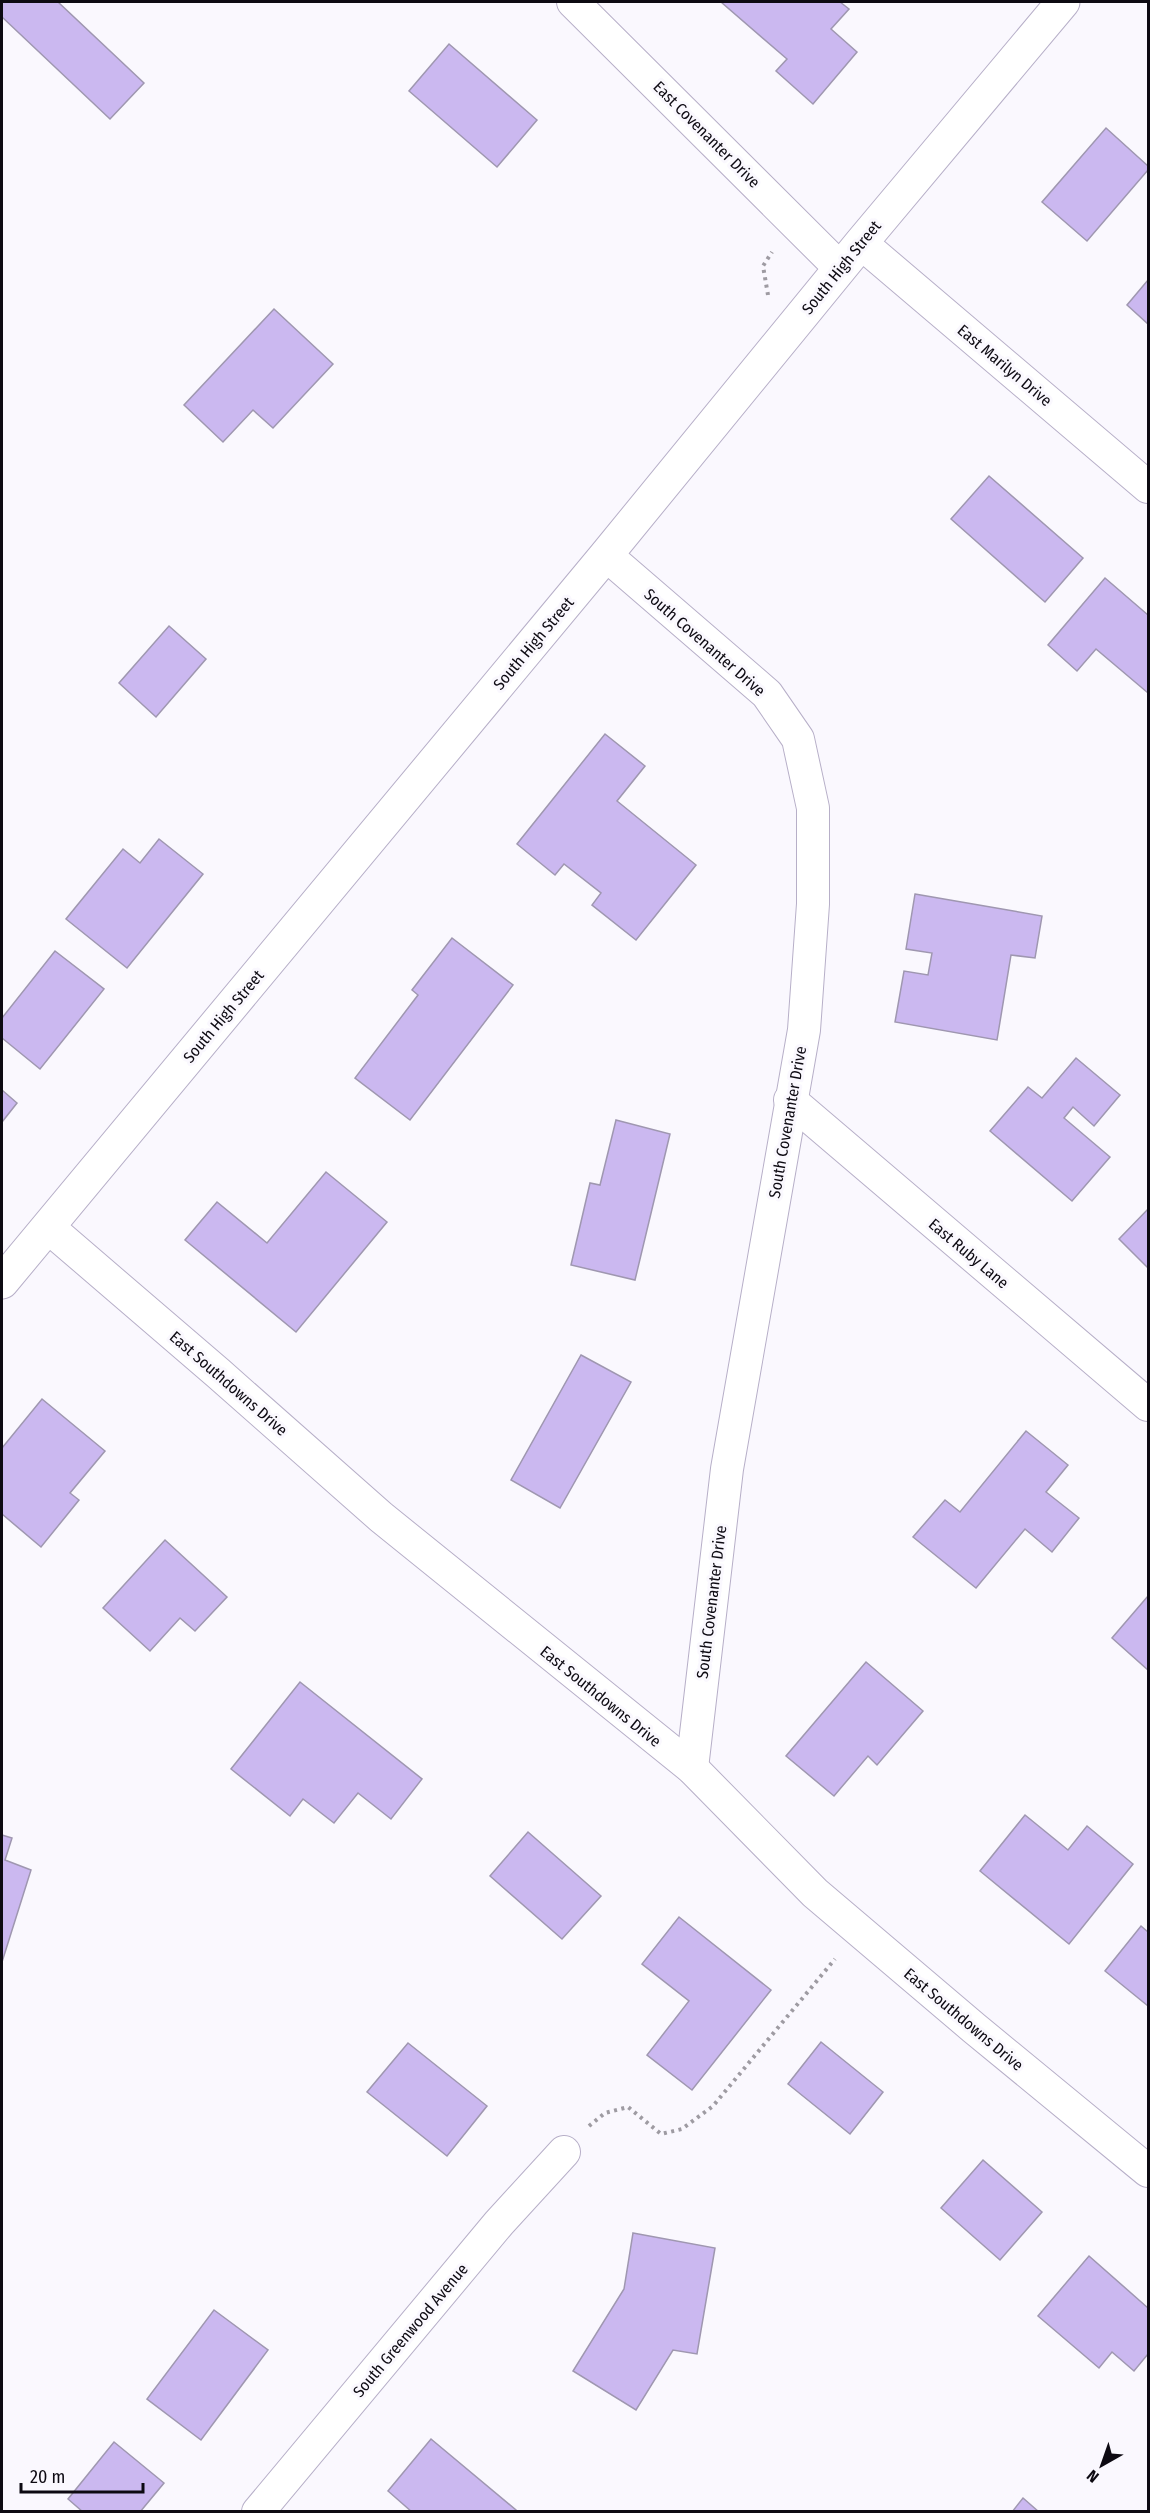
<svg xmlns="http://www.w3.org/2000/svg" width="1150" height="2513" font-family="'Fira Sans Condensed',sans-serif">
  <rect width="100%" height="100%" fill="#faf8fe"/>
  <g fill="#cbb8f0" stroke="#9f97b0" stroke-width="1.5">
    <polygon points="2,2 58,2 144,83 110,119 2,17"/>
    <polygon points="721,2 840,2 849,9 831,29 857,52 813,104 776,71 787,59"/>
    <polygon points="449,44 537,120 497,167 409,91"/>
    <polygon points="1106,128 1148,166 1148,170 1087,241 1042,202"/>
    <polygon points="1148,280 1148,324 1127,305"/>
    <polygon points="274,309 333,364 273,428 253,410 223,442 184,405"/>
    <polygon points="989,476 1083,558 1045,602 951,519"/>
    <polygon points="1105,578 1148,615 1148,693 1096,649 1077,671 1048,645"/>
    <polygon points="169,626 206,659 156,717 119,683"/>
    <polygon points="605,734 645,766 617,801 696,865 636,940 592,905 601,893 564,864 555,875 517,844"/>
    <polygon points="159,839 203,874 127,968 66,919 123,849 140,863"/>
    <polygon points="915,894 1042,916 1035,958 1011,955 997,1040 895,1022 904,971 928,975 932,953 906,949"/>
    <polygon points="452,938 513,985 410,1120 355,1078 418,995 412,990"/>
    <polygon points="55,951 104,989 40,1069 2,1038 2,1018"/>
    <polygon points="1076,1058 1120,1095 1094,1126 1073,1107 1064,1118 1110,1157 1072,1201 990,1131 1028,1087 1042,1098"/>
    <polygon points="2,1090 17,1103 2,1122"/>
    <polygon points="616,1120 670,1134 635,1280 571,1265 590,1183 600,1185"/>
    <polygon points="326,1172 387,1222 296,1332 185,1240 217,1202 267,1243"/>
    <polygon points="1148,1209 1148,1268 1119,1239"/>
    <polygon points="581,1355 631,1382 560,1508 511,1480"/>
    <polygon points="42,1399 105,1451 70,1493 79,1500 41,1547 2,1514 2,1448"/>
    <polygon points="1026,1431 1068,1465 1046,1492 1079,1518 1052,1552 1025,1529 976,1588 913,1537 945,1500 960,1512"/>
    <polygon points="165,1540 227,1597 195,1631 180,1618 150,1651 103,1608"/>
    <polygon points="1148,1596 1148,1670 1112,1638"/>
    <polygon points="866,1662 923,1711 877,1765 868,1756 834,1796 786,1756"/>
    <polygon points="300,1682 422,1779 391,1819 358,1793 334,1823 303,1799 290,1816 231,1769"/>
    <polygon points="1025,1815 1068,1850 1087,1826 1133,1864 1069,1944 980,1871"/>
    <polygon points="528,1832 601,1896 562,1939 490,1876"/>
    <polygon points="2,1835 12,1838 5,1860 31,1870 2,1962"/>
    <polygon points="679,1917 771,1990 692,2090 647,2055 689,2001 642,1964"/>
    <polygon points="1141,1926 1148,1932 1148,2006 1105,1971"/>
    <polygon points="821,2042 883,2092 850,2134 788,2084"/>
    <polygon points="408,2043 487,2106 447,2156 367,2092"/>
    <polygon points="983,2160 1042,2212 1000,2260 941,2208"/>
    <polygon points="633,2233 715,2248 697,2354 673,2350 636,2410 573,2371 624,2289"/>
    <polygon points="1089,2256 1148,2308 1148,2354 1134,2371 1112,2352 1099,2368 1038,2316"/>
    <polygon points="214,2310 268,2350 201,2440 147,2399"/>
    <polygon points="431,2439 516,2510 515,2512 412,2512 388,2491"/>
    <polygon points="114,2442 164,2483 140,2512 83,2512 68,2499"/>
    <polygon points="1023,2498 1039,2512 1012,2512"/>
  </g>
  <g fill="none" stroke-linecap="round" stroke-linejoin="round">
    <g stroke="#b7afc8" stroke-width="34">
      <g id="minor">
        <polyline points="573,2 840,268"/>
        <polyline points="861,243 1148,487"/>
        <polyline points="606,555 767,694 798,739 813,808 813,904 804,1030 727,1469 692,1768"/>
        <polyline points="790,1100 1148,1405"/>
        <polyline points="48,1227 218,1373 381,1517 692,1768 815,1893 974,2028 1148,2171"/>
        <polyline points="258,2512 499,2223 564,2152"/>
      </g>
    </g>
    <g stroke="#b7afc8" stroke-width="35">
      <polyline id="tertiary" points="2,1282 606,555 861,243 1063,2"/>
    </g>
    <g stroke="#9e9ba2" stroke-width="4" stroke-dasharray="3 4.5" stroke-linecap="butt">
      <polyline points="768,295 763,266 772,252"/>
      <polyline points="589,2126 605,2113 628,2107 661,2134 682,2129 713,2106 835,1959"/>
    </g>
    <use href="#minor" stroke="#fff" stroke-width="32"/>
    <use href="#tertiary" stroke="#fff" stroke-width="33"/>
  </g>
  <g text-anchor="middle" stroke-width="6" stroke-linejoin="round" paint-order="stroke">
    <g font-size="16" fill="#0d0a12" stroke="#faf8fe">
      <text transform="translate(707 134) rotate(45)" y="6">East Covenanter Drive</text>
      <text transform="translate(841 267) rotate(-51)" y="6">South High Street</text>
      <text transform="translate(1005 365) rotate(40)" y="6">East Marilyn Drive</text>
      <text transform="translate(705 642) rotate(41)" y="6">South Covenanter Drive</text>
      <text transform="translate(533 643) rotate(-50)" y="6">South High Street</text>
      <text transform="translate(223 1016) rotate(-50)" y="6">South High Street</text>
      <text transform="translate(787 1122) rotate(-80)" y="6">South Covenanter Drive</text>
      <text transform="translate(969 1253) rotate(40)" y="6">East Ruby Lane</text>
      <text transform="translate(229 1383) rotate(41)" y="6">East Southdowns Drive</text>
      <text transform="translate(711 1602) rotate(-83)" y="6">South Covenanter Drive</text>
      <text transform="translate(601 1696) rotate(39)" y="6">East Southdowns Drive</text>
      <text transform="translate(964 2019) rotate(40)" y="6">East Southdowns Drive</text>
      <text transform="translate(410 2330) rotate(-50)" y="6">South Greenwood Avenue</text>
    </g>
  </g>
  <rect width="1150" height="2513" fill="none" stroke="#0d0a12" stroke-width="6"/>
  <g transform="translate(1102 2465) rotate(220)" stroke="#faf8fe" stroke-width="4.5" paint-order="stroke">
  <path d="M0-4.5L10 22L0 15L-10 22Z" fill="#0d0a12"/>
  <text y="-9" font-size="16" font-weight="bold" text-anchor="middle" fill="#0d0a12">N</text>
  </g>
  <path d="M21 2483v9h122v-9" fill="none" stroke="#0d0a12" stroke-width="3"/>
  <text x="30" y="2483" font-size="18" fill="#0d0a12" stroke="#faf8fe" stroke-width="4.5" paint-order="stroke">20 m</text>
</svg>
